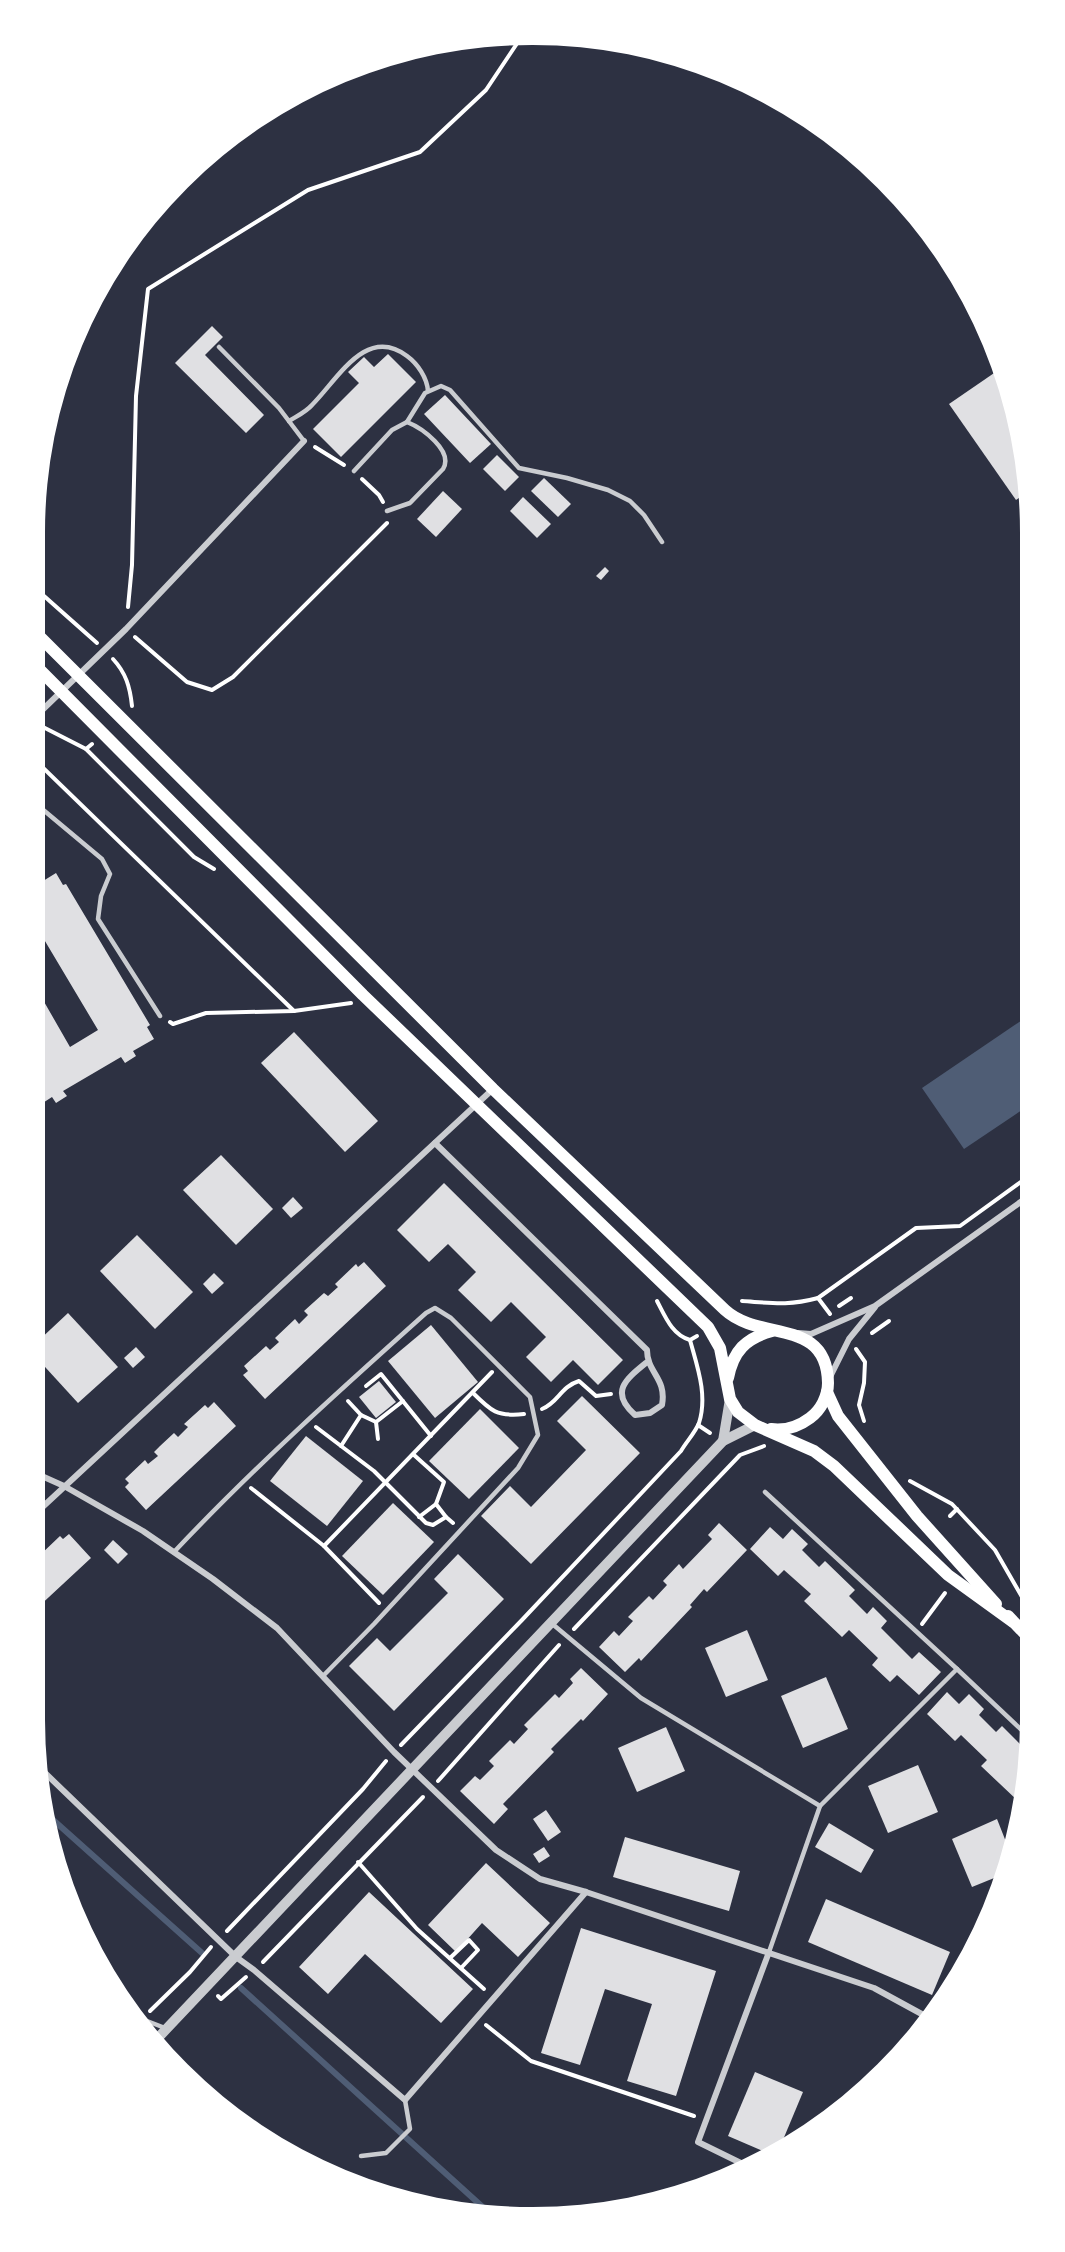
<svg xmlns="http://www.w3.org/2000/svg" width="1065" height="2252" font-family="'Asap Condensed',sans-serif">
  <rect width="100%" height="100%" fill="#2d3142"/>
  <polygon fill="#4f5d75" points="1028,1016 1028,1106 964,1149 922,1088"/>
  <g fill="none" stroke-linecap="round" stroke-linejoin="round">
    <g stroke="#4f5d75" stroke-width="6">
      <polyline points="51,1818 202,1953"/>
      <polyline points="241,1988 486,2210"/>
    </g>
  </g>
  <g fill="#e0e0e3">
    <polygon points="212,326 223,337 205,355 264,415 246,433 175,363"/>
    <polygon points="388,354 416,382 341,457 313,429 359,383 348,372 364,357 374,367"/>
    <polygon points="1000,369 1026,467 1026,493 1016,500 949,404"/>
    <polygon points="445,395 491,444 470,463 424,414"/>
    <polygon points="497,455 519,477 505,491 483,469"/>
    <polygon points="544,478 571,504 558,517 531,491"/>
    <polygon points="443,491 462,509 436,537 417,519"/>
    <polygon points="523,497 551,524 537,538 510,511"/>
    <polygon points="605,567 609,571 601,580 596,576"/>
    <polygon points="56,873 63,885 66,884 150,1025 147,1027 154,1039 133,1051 136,1056 125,1063 121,1057 63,1091 67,1096 56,1103 52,1097 35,1108 35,986 70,1047 98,1030 36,926 35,927 35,886"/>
    <polygon points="294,1032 378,1121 345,1152 261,1063"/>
    <polygon points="221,1155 273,1209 236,1245 183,1190"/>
    <polygon points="444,1183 623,1360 598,1385 573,1360 551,1382 526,1357 546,1337 511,1302 491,1322 458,1290 476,1272 448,1244 429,1262 397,1230"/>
    <polygon points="293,1197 303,1208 291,1218 282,1208"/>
    <polygon points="137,1235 193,1292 155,1329 100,1271"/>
    <polygon points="364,1262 386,1286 265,1399 243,1375 248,1371 244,1366 266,1346 270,1350 279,1342 275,1338 295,1319 299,1324 308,1315 304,1311 324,1293 328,1296 338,1287 335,1284 356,1264 358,1267"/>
    <polygon points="214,1273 224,1283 212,1294 203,1284"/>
    <polygon points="68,1313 118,1367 78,1403 35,1356 35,1344"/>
    <polygon points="431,1325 478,1382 435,1418 388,1361"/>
    <polygon points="136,1347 145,1357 133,1368 124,1358"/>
    <polygon points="379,1381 396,1402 376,1418 359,1397"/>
    <polygon points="582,1396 640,1453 531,1564 481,1516 510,1486 531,1507 586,1450 557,1421"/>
    <polygon points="214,1402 236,1426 146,1510 125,1487 129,1483 125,1479 145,1460 148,1464 158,1456 154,1452 160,1446 174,1433 178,1437 188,1427 184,1424 205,1405 208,1408"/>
    <polygon points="480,1409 519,1448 469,1499 429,1461"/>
    <polygon points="306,1436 363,1481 327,1526 270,1481"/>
    <polygon points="393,1503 434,1542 383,1595 342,1556"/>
    <polygon points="719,1523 747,1550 707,1592 704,1589 690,1605 692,1607 641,1661 639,1658 625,1672 599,1647 614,1631 619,1636 633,1621 628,1617 649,1596 653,1600 667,1585 663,1581 679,1564 683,1569 712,1539 708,1535"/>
    <polygon points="770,1527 783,1539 792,1529 808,1544 802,1550 819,1567 825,1561 855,1590 849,1596 867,1614 873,1607 887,1621 881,1628 912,1659 919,1652 941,1672 919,1695 897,1675 890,1682 872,1665 878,1658 849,1630 842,1637 804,1601 811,1594 784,1570 778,1576 750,1549"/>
    <polygon points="69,1534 91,1558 35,1610 35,1566 42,1559 39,1556 60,1536 63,1539"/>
    <polygon points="113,1540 128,1554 118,1564 104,1550"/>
    <polygon points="458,1554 504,1599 394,1711 349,1666 377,1638 390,1651 448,1593 434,1579"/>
    <polygon points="747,1630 768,1680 726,1697 705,1648"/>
    <polygon points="581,1668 608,1694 583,1721 581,1719 551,1749 554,1752 503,1804 508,1809 494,1824 460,1791 475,1776 480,1780 494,1766 489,1761 510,1740 514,1744 528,1729 524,1725 555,1694 559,1698 573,1683 570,1679"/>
    <polygon points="826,1677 848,1729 803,1748 781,1696"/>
    <polygon points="947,1692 959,1704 969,1694 984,1709 979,1715 996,1732 1002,1726 1027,1751 1023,1798 1019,1802 981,1766 987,1760 961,1735 955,1741 927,1714"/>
    <polygon points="666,1727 685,1771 637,1792 618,1748"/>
    <polygon points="918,1765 938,1812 888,1833 868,1786"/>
    <polygon points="546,1810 561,1832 548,1841 533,1819"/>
    <polygon points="997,1819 1010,1852 1004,1874 972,1887 952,1839"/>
    <polygon points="829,1823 874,1850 861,1873 815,1847"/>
    <polygon points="625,1837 740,1871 729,1911 613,1877"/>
    <polygon points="544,1847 550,1856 539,1863 533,1854"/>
    <polygon points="486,1863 550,1923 518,1957 482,1923 456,1952 428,1925"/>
    <polygon points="369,1892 473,1989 441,2023 365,1954 328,1994 299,1967"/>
    <polygon points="826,1899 950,1952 932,1995 808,1942"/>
    <polygon points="581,1928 716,1971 676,2096 627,2081 652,2004 605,1989 580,2065 541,2053"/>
    <polygon points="755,2072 803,2092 780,2147 770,2154 728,2136"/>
  </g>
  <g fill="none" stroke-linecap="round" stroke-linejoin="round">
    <g stroke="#fff" stroke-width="4">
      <polyline points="315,447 344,465"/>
      <polyline points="362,479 379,495 383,502"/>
      <polyline points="35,588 97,643"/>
      <polyline points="128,607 132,565 136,396 148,289 308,190 420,152 486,90 522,36"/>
      <polyline points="135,637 187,682 212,690 233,677 387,523"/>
      <path d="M 113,659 C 126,673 130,687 132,706"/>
      <polyline points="41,726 86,749"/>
      <polyline points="92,744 86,749 194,857 214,869"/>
      <polyline points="35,760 294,1011"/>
      <polyline points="170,1022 173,1024 206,1013 294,1011 351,1003"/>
      <polyline points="818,1298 916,1228 960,1226 1029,1176"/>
      <path d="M 657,1301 C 665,1316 672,1335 690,1340 L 697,1336"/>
      <path d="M 742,1301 C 772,1303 788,1306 818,1298 L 830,1314"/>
      <polyline points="839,1306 851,1298"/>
      <polyline points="872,1333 889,1321"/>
      <polyline points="856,1349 865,1362 864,1383 859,1405 864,1421"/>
      <polyline points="366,1386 381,1374 431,1436"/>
      <path d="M 473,1393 C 491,1411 497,1417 524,1414"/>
      <path d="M 542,1409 C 559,1402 560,1387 579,1381 L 596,1396 L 611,1394"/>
      <polyline points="361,1415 376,1422 403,1401"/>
      <polyline points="376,1422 378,1439"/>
      <polyline points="698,1425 710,1433"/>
      <polyline points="316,1427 374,1471 426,1523 433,1525 446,1517 453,1523"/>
      <polyline points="341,1446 361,1415 348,1401"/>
      <polyline points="414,1455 444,1482 436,1504 446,1517"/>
      <polyline points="910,1481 952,1504 995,1550 1030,1611"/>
      <polyline points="251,1488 324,1546 379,1603"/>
      <polyline points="950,1516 957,1509"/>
      <polyline points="419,1517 436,1504"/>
      <polyline points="324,1546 492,1372"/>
      <polyline points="922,1624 945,1593"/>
      <polyline points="574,1629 740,1455 764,1446"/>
      <path d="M 401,1745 L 522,1620 L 681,1451 C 686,1442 695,1433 699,1423 C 708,1395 697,1366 690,1340"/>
      <polyline points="438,1781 559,1645"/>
      <polyline points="358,1862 417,1929 484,1989"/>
      <polyline points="227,1931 363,1789 386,1761"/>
      <polyline points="450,1958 469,1940 478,1950 461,1968"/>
      <polyline points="263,1962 423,1797"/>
      <polyline points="218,1996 221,1999 246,1977"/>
      <polyline points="150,2011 190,1972 211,1947"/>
      <polyline points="486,2025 531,2061 694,2116"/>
    </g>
    <g stroke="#caccd0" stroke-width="4.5">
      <polyline points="219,347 279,408 304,441"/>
      <path d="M 289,421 C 297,416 306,412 312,405 C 338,379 366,325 407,356 C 418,364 427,378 428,391"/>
      <polyline points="407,422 425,393 441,386 450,390 519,468 567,478 608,490 630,501 644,515 662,542"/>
      <path d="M 354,471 L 392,430 L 407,422 C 422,428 454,451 443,469 L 410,503 L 387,511"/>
      <polyline points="35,803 102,859 110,874 101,896 98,919 160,1016"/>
      <polyline points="765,1492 957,1669 820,1806"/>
      <path d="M 174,1552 C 253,1468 340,1390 426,1313 L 435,1308 L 451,1318 L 530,1397 L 538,1435 L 518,1468 L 374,1624 L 323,1676"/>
      <polyline points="550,1622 641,1698 820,1806 769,1952"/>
      <polyline points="957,1669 1029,1737"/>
      <polyline points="134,2016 165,2028"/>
      <polyline points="361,2156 386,2153 410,2129 405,2100"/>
    </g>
    <g stroke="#caccd0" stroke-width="6">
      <polyline points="35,717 126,629 304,441"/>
      <path d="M 435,1143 L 647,1350 C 647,1373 667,1378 662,1405 L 650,1413 L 635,1415 C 609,1392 626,1379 647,1362"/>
      <polyline points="798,1333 811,1334 875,1306 1029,1196"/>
      <polyline points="829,1379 849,1339 875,1307"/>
      <polyline points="35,1473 64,1486 143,1531 213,1579 277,1628 394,1752 496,1850 540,1879 586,1892 874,1988 929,2018"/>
      <polyline points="35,1514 493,1089"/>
      <polyline points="43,1771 236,1957 254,1970 405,2100 586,1892"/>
      <polyline points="749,2167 698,2142 769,1952"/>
    </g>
    <g stroke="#caccd0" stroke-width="10">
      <polyline points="723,1441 730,1399"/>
      <polyline points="155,2041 723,1441 755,1425"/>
    </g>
    <g stroke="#fff" stroke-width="12">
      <path d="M 35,632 L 493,1089 L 725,1310 C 760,1342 827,1317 828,1383 C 828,1396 821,1410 810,1418 C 798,1427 786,1431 771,1429"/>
      <polyline points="35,665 363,995 708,1327 720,1348 730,1399 738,1412 755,1425 814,1451 834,1466 948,1575 1013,1622"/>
      <path d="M 728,1378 C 733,1351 746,1338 772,1331"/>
      <polyline points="827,1392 838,1416 917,1516 996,1604"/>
      <polyline points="1008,1616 1030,1639"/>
    </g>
  </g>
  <path d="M0 0H1065V2252H0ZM532 45H533A487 487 0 0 1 1020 532V1720A487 487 0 0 1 533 2207H532A487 487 0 0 1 45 1720V532A487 487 0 0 1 532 45Z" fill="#fff" fill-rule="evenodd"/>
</svg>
